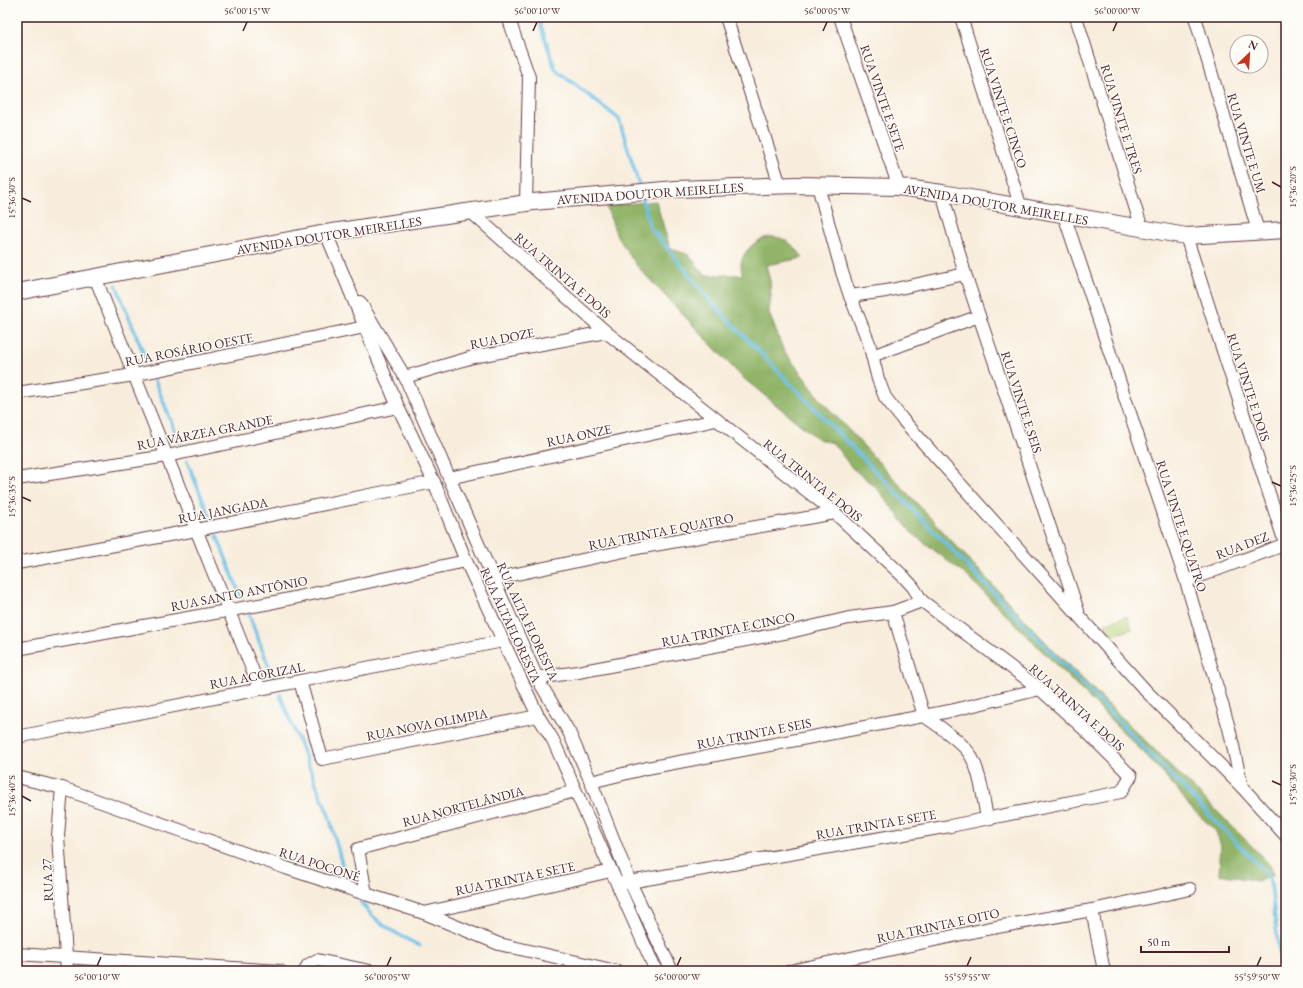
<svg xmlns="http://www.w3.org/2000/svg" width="1303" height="988" font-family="'EB Garamond',serif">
  <rect width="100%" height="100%" fill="#fdfcf7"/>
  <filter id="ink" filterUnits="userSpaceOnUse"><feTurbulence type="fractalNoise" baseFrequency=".025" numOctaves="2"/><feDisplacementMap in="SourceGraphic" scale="8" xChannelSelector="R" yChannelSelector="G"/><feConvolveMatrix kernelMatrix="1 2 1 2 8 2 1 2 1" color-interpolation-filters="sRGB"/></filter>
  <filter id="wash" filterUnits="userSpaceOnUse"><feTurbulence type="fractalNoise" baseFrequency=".012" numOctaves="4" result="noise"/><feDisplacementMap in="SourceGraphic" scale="16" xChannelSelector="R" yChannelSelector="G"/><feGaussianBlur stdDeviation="0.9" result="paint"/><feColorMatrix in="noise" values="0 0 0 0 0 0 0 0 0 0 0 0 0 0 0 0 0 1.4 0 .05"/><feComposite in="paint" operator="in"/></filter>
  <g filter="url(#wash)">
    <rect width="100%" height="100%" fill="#f8eddc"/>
    <polygon fill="#b7d278" stroke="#807852" points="1127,616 1132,629 1108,637 1104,624"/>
    <path fill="#91b468" stroke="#6e6a4a" d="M 656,201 L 670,248 L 689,255 L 705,275 L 742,275 C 742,271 740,264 742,260 C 744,253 749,248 755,243 C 774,229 792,241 803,258 L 766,265 L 770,281 L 771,296 L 769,313 L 783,349 L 820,399 L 1053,650 L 1231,825 L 1270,865 L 1273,876 L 1258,881 L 1219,874 L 1221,846 L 1215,830 L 1190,807 L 1177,789 L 1149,758 L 967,576 L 911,532 L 876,487 L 852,468 L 833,443 L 818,439 L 742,377 L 637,266 L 617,236 L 606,206 Z"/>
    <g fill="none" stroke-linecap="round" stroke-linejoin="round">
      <g stroke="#6cc1e9" stroke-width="3.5">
        <polyline points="538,17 555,69 619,119 640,188"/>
        <polyline points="642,196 650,227 712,303 1268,875 1271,885 1280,961"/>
        <polyline points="116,285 147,362"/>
        <polyline points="155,381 180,443"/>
        <polyline points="187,461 210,518"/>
        <polyline points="217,536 241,597"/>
        <polyline points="249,615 273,677"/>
        <polyline points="280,695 329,816 344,872 348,880"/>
        <path d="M 361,902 C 374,923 399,935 420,946"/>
      </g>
    </g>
  </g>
  <g filter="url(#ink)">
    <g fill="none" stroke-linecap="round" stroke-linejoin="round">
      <g stroke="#643e46" stroke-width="14">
        <g id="minor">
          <polyline points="508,17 529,77 526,203"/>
          <polyline points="726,17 780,185"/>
          <polyline points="840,17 899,187"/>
          <polyline points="961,17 1021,208"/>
          <polyline points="1076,17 1142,229"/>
          <polyline points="1195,17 1258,231"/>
          <polyline points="818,186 842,272 850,296 886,291 965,274"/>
          <polyline points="942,193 965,274 1078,611"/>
          <polyline points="471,212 606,332 835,513 903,576 913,587 922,601 1040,689 1084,729 1131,776 1121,792 950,826 618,884"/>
          <polyline points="1064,215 1186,581 1229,728 1242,787 1286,836"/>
          <polyline points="326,233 398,407 434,482 466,561 538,716 553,740 656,971"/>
          <polyline points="1186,236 1286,546"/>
          <polyline points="95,277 260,689"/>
          <polyline points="850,296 869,343 878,379 885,397 902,419 1146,691 1242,787"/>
          <polyline points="360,302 405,377 537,678 569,732 591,782 630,882 672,971"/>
          <polyline points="872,356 979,316"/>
          <polyline points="405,377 473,357 606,332"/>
          <polyline points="17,393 134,375 365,327"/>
          <polyline points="449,478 716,420"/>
          <polyline points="17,479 167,456 398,407"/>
          <polyline points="17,563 196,530 434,482"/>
          <polyline points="493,579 643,547 835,513"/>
          <polyline points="1186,581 1286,544"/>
          <path d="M 893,612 L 924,716 C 936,724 964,743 971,756 C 981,774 983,798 987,818"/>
          <polyline points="17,649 270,603 466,561"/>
          <polyline points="537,678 578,672 794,631 849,618 893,612 922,601"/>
          <polyline points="300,681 322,759 538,716"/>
          <polyline points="17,737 503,641"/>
          <polyline points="17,777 62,788 286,868 424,913 499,944 616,971"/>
          <polyline points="591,782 647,768 950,711 1040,689"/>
          <polyline points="62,788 58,836 67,971"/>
          <polyline points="366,894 358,849 575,791"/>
          <polyline points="1092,910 1104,971"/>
          <polyline points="424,913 611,871"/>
          <polyline points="17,954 280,971"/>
          <polyline points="305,971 308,965 317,960 370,971"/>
          <polyline points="790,971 986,929 1092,910 1190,889"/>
        </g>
      </g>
      <g stroke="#643e46" stroke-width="18">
        <polyline id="tertiary" points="17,292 326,233 533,202 675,189 797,185 899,187 942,193 1186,236 1286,230"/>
      </g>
      <use href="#minor" stroke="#fff" stroke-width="12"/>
      <use href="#tertiary" stroke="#fff" stroke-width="16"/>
    </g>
  </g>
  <path fill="none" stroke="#4a1f2b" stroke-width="1.5" d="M 243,31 L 247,22M 533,31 L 537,22M 823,31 L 827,22M 1113,31 L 1117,22M 1272,182 L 1281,187M 22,198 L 31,202M 1272,482 L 1281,486M 22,497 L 31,501M 1272,781 L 1281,785M 22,796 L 31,801M 97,966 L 101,957M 387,966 L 391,957M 677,966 L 681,957M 967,966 L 971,957M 1257,966 L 1261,957"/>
  <g text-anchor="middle" stroke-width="3" stroke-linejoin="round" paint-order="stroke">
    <g font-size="13" fill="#4a1f2b" stroke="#fdfcf7">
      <text transform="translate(883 98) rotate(71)" y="5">RUA VINTE E SETE</text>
      <text transform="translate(1004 108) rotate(72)" y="5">RUA VINTE E CINCO</text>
      <text transform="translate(1122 119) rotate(73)" y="5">RUA VINTE E TRES</text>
      <text transform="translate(1247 143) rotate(73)" y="5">RUA VINTE E UM</text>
      <text transform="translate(650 193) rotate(-4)" y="5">AVENIDA DOUTOR MEIRELLES</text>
      <text transform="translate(996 204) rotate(10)" y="5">AVENIDA DOUTOR MEIRELLES</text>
      <text transform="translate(329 235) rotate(-9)" y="5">AVENIDA DOUTOR MEIRELLES</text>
      <text transform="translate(563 275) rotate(41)" y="5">RUA TRINTA E DOIS</text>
      <text transform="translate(502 338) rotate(-11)" y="5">RUA DOZE</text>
      <text transform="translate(189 349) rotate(-11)" y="5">RUA ROSÁRIO OESTE</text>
      <text transform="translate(1249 387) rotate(72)" y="5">RUA VINTE E DOIS</text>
      <text transform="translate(1022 402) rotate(72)" y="5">RUA VINTE E SEIS</text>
      <text transform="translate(205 432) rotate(-11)" y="5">RUA VÁRZEA GRANDE</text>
      <text transform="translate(579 435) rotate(-12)" y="5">RUA ONZE</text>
      <text transform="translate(813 480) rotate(39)" y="5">RUA TRINTA E DOIS</text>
      <text transform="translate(223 510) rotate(-11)" y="5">RUA JANGADA</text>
      <text transform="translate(1182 526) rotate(72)" y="5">RUA VINTE E QUATRO</text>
      <text transform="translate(661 531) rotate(-11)" y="5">RUA TRINTA E QUATRO</text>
      <text transform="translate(1242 545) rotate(-21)" y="5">RUA DEZ</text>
      <text transform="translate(239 593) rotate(-11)" y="5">RUA SANTO ANTÔNIO</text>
      <text transform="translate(528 621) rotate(65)" y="5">RUA ALTA FLORESTA</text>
      <text transform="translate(511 625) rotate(65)" y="5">RUA ALTAFLORESTA</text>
      <text transform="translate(728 629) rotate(-11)" y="5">RUA TRINTA E CINCO</text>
      <text transform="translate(257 675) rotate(-11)" y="5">RUA ACORIZAL</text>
      <text transform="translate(1077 707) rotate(42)" y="5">RUA TRINTA E DOIS</text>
      <text transform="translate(427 724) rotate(-11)" y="5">RUA NOVA OLIMPIA</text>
      <text transform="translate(754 733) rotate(-11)" y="5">RUA TRINTA E SEIS</text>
      <text transform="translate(463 806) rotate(-15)" y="5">RUA NORTELÂNDIA</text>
      <text transform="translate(876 824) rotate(-10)" y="5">RUA TRINTA E SETE</text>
      <text transform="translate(320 864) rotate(18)" y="5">RUA POCONÉ</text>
      <text transform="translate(515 878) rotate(-12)" y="5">RUA TRINTA E SETE</text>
      <text transform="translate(47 880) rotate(-93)" y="5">RUA 27</text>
      <text transform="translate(938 925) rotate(-12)" y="5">RUA TRINTA E OITO</text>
    </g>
  </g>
  <rect width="1303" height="988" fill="none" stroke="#fdfcf7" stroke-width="44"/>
  <g transform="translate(1249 54) rotate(25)"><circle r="19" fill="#fdfcf7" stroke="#b5a4a5"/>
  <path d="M0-3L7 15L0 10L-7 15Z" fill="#c8321e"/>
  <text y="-6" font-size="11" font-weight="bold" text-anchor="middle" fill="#4a1f2b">N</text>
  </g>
  <path d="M1141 946v6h88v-6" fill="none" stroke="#4a1f2b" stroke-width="2"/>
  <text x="1147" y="946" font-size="12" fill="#4a1f2b" stroke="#fdfcf7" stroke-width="3" paint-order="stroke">50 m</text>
  <rect x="22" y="22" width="1259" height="944" fill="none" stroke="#4a1f2b" stroke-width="1.5"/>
  <g font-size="10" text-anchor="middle" fill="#4a1f2b">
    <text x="247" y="14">56°00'15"W</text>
    <text x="537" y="14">56°00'10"W</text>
    <text x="827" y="14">56°00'05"W</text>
    <text x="1117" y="14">56°00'00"W</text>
    <text transform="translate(1292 187) rotate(-90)" y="4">15°36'20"S</text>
    <text transform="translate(11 198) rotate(-90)" y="4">15°36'30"S</text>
    <text transform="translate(1292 486) rotate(-90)" y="4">15°36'25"S</text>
    <text transform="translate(11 497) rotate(-90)" y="4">15°36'35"S</text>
    <text transform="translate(1292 785) rotate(-90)" y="4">15°36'30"S</text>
    <text transform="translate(11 796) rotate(-90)" y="4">15°36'40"S</text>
    <text x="97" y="980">56°00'10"W</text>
    <text x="387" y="980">56°00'05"W</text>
    <text x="677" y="980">56°00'00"W</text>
    <text x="967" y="980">55°59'55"W</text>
    <text x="1257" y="980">55°59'50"W</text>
  </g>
</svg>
